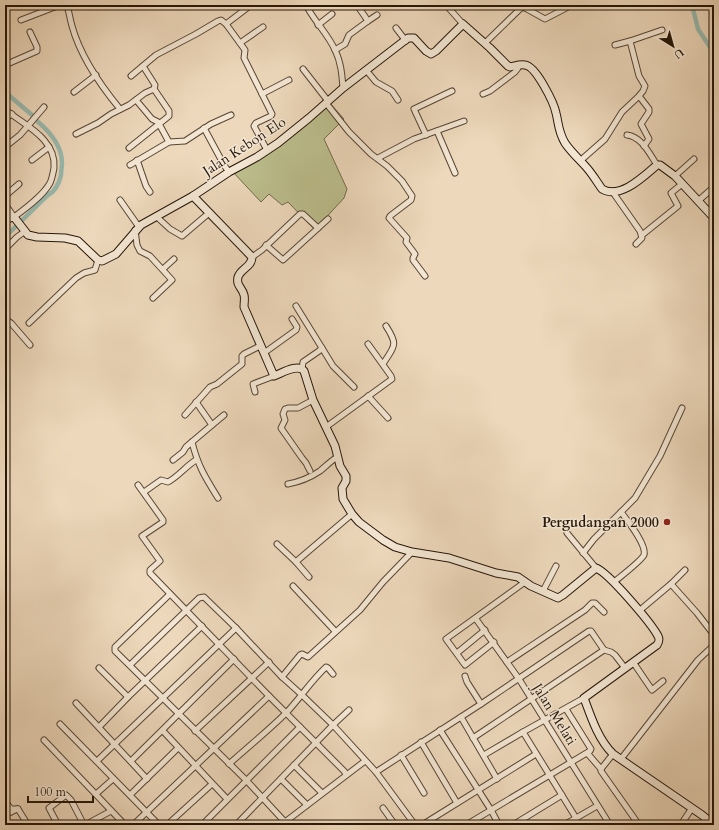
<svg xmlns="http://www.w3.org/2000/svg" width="719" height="830" font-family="Cardo,serif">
  <rect width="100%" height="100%" fill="#edd8bb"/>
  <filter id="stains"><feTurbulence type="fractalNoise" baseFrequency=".005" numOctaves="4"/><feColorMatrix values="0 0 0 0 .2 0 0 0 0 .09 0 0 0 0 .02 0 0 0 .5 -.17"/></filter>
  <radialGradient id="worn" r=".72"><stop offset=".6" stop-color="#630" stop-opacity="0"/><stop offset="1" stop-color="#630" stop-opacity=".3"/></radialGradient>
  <polygon fill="#bcbe8d" stroke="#706a4b" points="328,101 344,119 324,139 347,189 344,198 321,223 312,227 288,202 282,205 269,194 261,202 232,171 248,163"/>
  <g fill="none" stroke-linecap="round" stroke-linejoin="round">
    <g stroke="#99baaf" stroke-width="4.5">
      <polyline points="692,5 698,29 714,53"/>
      <polyline points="5,92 32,115"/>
      <path d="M 5,237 L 48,195 C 56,191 59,184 61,175 C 61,171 62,167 62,163 C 62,146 49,131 37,121"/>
    </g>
    <g stroke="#574636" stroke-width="7">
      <g id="street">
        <path d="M 67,5 C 69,12 70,19 72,26 C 80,55 101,86 120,109"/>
        <path d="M 306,5 C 314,21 328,34 335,50 C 341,62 342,75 343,88"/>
        <polyline points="446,5 463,24"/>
        <polyline points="617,5 617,6"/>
        <polyline points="21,20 60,5"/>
        <polyline points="368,21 377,15"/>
        <polyline points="226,24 245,50 244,58 272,114 271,116 256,123 254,126 267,150"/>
        <polyline points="318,25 332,14"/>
        <polyline points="396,28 406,41"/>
        <polyline points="630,41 662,30"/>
        <polyline points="240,43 263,27"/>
        <polyline points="485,43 522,7 527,9 545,19 572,5"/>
        <polyline points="615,45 630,41 639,76 645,86 643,91 639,96 649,109 649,112 641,124 649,139 644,146"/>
        <polyline points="335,50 345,44 349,35 368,21 357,5"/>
        <polyline points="5,65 37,51 37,47 30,32"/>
        <polyline points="303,69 328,101"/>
        <polyline points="366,70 376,82 392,91 398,100"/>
        <polyline points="131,76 156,55 196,34 218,21 221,20 226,24 251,5"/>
        <polyline points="74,92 96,75"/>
        <polyline points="262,94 289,80"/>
        <polyline points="483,94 490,91 515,72 518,68 518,65"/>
        <polyline points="136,100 152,119 158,122 169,142 185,141 211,124 231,115"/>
        <polyline points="326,103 349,132 371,154 387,166 402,181 412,196 411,200 390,216 389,218 407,238 406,242 415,254 413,258 413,260 425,276"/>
        <path d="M 5,109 C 17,120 33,127 44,140 C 51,148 55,157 54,168 C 53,173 52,179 50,183 C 43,196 25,209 14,217 L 5,204"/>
        <polyline points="5,119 12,114"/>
        <polyline points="204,128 224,165 229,172"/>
        <polyline points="437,131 455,173"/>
        <polyline points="76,134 98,123 111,114 129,105 145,93 154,89 155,85 143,66"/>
        <polyline points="426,135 414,109 452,91"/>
        <path d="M 627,135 C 642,137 649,153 657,165"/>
        <polyline points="5,147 20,135 44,107"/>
        <polyline points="129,148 169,116 169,111 154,89"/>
        <polyline points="378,158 414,139 464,121"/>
        <polyline points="32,160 49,147"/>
        <polyline points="137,160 146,186 150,192"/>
        <polyline points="580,161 605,139 622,112 639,96"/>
        <polyline points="130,165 169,142"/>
        <polyline points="675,176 694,159"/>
        <polyline points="612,191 640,231 642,238 636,244"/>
        <polyline points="5,196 19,184"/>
        <polyline points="120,200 139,227"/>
        <polyline points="698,201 714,187"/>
        <polyline points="157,217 170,229 182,236 209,213"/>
        <polyline points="135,230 137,245 140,251 150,256 172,280 153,298"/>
        <polyline points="642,235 678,206 671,193 682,184"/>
        <polyline points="266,245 283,260 328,219"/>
        <polyline points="5,249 17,237 24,232"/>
        <polyline points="252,257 262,250 300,214 303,214 318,228"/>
        <polyline points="163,269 174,259"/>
        <polyline points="296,306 322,348 319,351 303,362 302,369"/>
        <polyline points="5,323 8,321 11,323 30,345"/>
        <polyline points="29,323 76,278 84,273 95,270 98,260"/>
        <polyline points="322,348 333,366 354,387"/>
        <polyline points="264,353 296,330 297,327 292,319"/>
        <path d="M 383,364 C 394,346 399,346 386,326"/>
        <polyline points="255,392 253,384 274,376"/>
        <polyline points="368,396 388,418"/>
        <polyline points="185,415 210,387 217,384 242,364 242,356 244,354 260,346"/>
        <polyline points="212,425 224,415"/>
        <polyline points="326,427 392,379 391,376 368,344"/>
        <path d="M 192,442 C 198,466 205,477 218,498"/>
        <polyline points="173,460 183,452 186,447 212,425 196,402"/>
        <polyline points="310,471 306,463 302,458 281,428 285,420 283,414 285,409 288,408 298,408 313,400"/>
        <path d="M 288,484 C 299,482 311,477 320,471 C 326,466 331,461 337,457"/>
        <polyline points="138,485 163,520 163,522 142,536 160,561 150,570 150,573 269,696 344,771 346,774"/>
        <path d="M 144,492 L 161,480 L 168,482 C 179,476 186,466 196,460"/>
        <polyline points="567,533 596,568"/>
        <polyline points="277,544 296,562"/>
        <polyline points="583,553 594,539 635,498 660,456 682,408"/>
        <polyline points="309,577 296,562 298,560 352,514"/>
        <path d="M 614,582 C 620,577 641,561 644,555 C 647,545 627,520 621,512"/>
        <polyline points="671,584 697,613 714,635"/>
        <polyline points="293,586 335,631"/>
        <polyline points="543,591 556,566"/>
        <polyline points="170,594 115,647 115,651 246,780 285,822 287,825"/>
        <polyline points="639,611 671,584 685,570"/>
        <polyline points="476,619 519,679 610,825"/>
        <polyline points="494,642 465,665 446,639 525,582"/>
        <polyline points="457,653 485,630"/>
        <polyline points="507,662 585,610 592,603 595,603 604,612"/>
        <polyline points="633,662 652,690 663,681"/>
        <polyline points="130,665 199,598 204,597 236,628 282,677 302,695 333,725 376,772 415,825"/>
        <polyline points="99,668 128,697"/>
        <polyline points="465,676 467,682 481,704"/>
        <polyline points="282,677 300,655 302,654 308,657 360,610 383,582 412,552"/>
        <polyline points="76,703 147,779"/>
        <polyline points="461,717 497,779"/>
        <polyline points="60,724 159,825"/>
        <polyline points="99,727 128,697 202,626"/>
        <polyline points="440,730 491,810 499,825"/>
        <polyline points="163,731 227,799"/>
        <polyline points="195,731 269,662"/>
        <polyline points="473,738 604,650"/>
        <polyline points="44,740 125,825"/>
        <polyline points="421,742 457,803"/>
        <polyline points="588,754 601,769 601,771 639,825"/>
        <polyline points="401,755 424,793"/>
        <polyline points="484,755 523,732"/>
        <polyline points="621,759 698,660 714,645"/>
        <polyline points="97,761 236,628"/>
        <polyline points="131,761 234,659"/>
        <path d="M 229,764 C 248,747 269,730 287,712 C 301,697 311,681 326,667 L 328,668 L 333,674"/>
        <polyline points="294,765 322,793"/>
        <polyline points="601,769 613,754"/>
        <polyline points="376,772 481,704 589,631 591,631 604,650 611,652 615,655 625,668"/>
        <polyline points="281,779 307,805"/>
        <polyline points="96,794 113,779"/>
        <polyline points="130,795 178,748"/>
        <polyline points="5,801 11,809 18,809"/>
        <polyline points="383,808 395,825"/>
        <polyline points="18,809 28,825"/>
        <polyline points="5,815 17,809"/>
        <polyline points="576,818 523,732 584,698"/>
        <polyline points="285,822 365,761"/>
        <polyline points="682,823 692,808"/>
        <polyline points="58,825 49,808 66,795 71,800 84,825"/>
        <polyline points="85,825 111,811"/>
        <polyline points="133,825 269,696"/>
        <polyline points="167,825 212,784"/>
        <polyline points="202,825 300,727"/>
        <polyline points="236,825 333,725 349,710"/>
        <polyline points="387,825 392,821"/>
        <polyline points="422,825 536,754"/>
        <polyline points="466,825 590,751 591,749 566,709"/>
        <polyline points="513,825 562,795"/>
        <polyline points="564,825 597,806"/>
      </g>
    </g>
    <g stroke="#251609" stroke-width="9">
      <g id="secondary">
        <path d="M 193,196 L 252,257 C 252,267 241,268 238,277 C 236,286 242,287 244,295 C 245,298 244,303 244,307 L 274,376 C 282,373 298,363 304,371 L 313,400 L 335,446 L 340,466 L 346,476 L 346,481 L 342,488 L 343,499 L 352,514 L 359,522 L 383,540 L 395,547 L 412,552 L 449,558 L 496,573 L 518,577 L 531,586 L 558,598 L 563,595 L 596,568 C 609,573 651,623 658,636 C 660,640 659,642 657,645 L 584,698 C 591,717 598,739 613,754 L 702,815 L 714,825"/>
        <path d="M 5,219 L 14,217 L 28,235 L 37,237 L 65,238 L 78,241 L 98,260 L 102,261 L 116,254 L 141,225 L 193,196 L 229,172 L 257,157 L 278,143 L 309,118 L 343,88 L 408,38 L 414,38 L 426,51 L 431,54 L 436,51 L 463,24 L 490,48 L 508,66 L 510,67 C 515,66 520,64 525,65 C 536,66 554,103 556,113 C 559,125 558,131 565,143 C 571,152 580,160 587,168 C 593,175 597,182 602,189 C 620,200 644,176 657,165 L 660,165 L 675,176 L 714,218"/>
      </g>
    </g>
    <use href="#street" stroke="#f3e6d3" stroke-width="5"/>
    <use href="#secondary" stroke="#f3e6d3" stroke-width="7"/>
  </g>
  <circle fill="#8f2418" stroke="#f3e6d3" stroke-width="1.5" cx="667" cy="522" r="4"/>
  <g text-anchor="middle" stroke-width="3" stroke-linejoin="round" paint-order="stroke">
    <g font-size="14" fill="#251609" stroke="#f3e6d3">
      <text transform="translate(244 146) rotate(-33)" y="5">Jalan Kebon Elo</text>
      <text transform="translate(555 714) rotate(58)" y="5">Jalan Melati</text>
    </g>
    <g font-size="14" font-weight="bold" fill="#251609" stroke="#f3e6d3" text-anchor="end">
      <text x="659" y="527">Pergudangan 2000</text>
    </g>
  </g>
  <rect width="719" height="830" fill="none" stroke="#edd8bb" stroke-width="20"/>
  <rect x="6" y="6" width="707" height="818" fill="none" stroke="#251609" stroke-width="2"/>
  <rect x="10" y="10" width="699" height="810" fill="none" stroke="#251609"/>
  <g transform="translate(673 46) rotate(143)" stroke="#f3e6d3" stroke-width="3" paint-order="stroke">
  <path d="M0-3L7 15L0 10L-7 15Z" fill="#251609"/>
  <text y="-6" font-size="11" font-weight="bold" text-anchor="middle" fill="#251609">U</text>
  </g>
  <path d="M28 796v6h65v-6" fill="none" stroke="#251609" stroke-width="2"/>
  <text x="34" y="796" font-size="12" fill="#251609" stroke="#f3e6d3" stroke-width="3" paint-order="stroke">100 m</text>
  <rect width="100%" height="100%" filter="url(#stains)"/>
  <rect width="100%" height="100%" fill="url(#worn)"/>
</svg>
